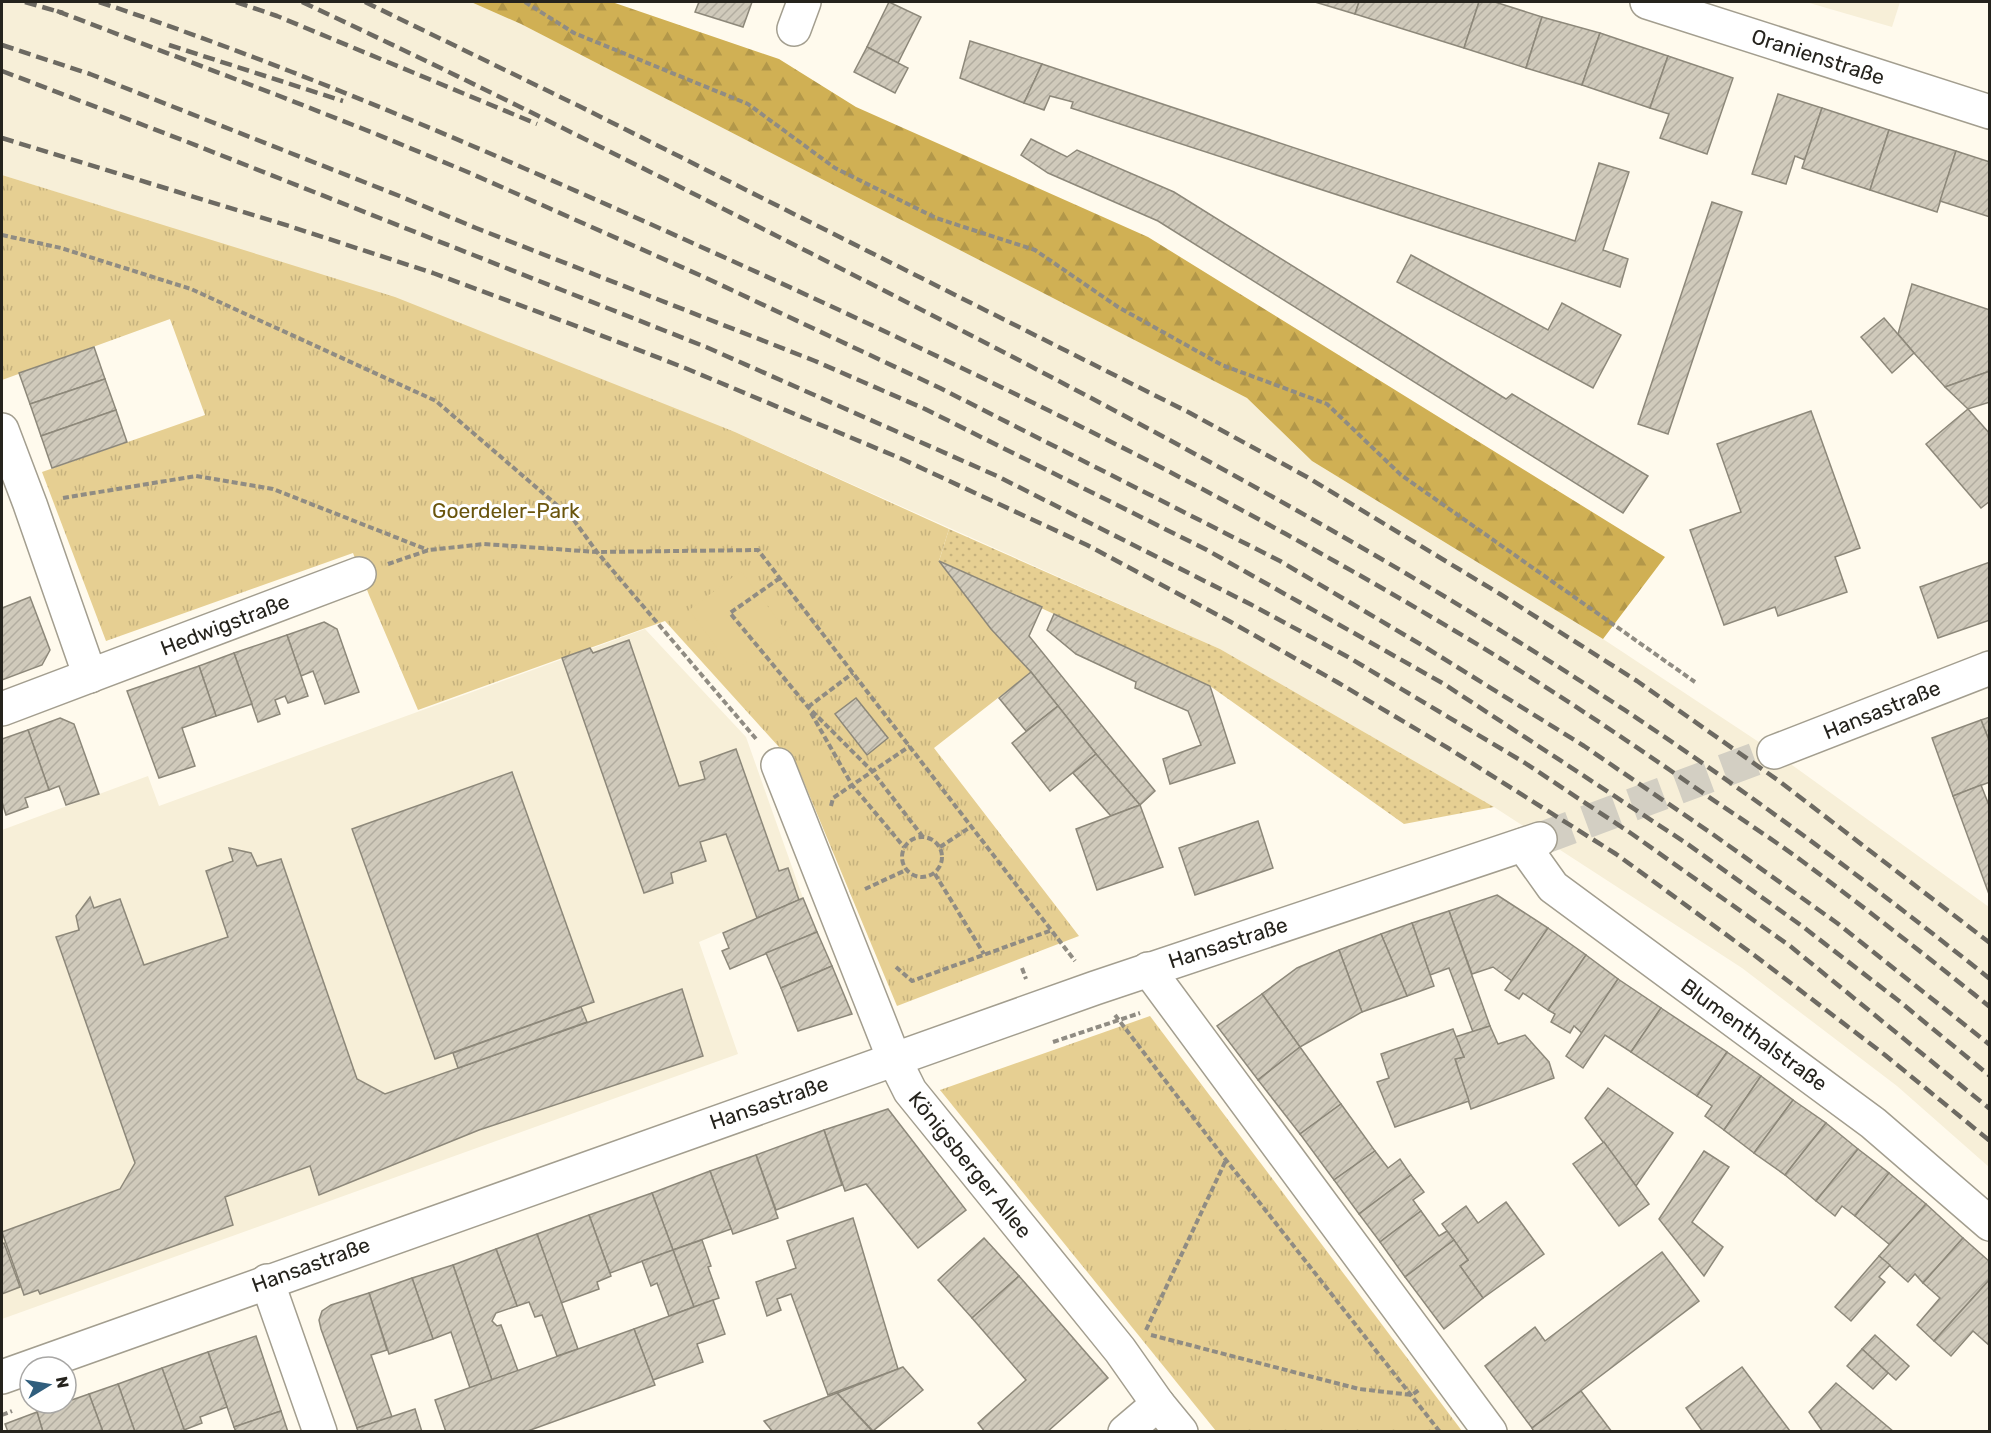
<svg xmlns="http://www.w3.org/2000/svg" width="1991" height="1433" font-family="Rubik,sans-serif">
  <defs>
    <pattern id="grass-dots" width="8" height="8" patternUnits="userSpaceOnUse" patternTransform="scale(1.5)"><rect width="8" height="8" fill="#e6cf92"/><path d="M2 2h.1M6 6h.1" fill="none" stroke="#c5b17d" stroke-width="1.8" stroke-linecap="round"/></pattern>
    <pattern id="forest-firs" width="22" height="20" patternUnits="userSpaceOnUse" patternTransform="scale(1.5)"><rect width="22" height="20" fill="#d0b054"/><path d="M5 1l3.5 6h-7zM16 11l3.5 6h-7z" fill="#b29749"/></pattern>
    <pattern id="park-tufts" width="24" height="20" patternUnits="userSpaceOnUse" patternTransform="scale(1.5)"><rect width="24" height="20" fill="#e6cf92"/><path d="M3 7l-1-3M5 7V3M7 7l1-3M15 17l-1-3M17 17v-4M19 17l1-3" fill="none" stroke="#c5b17d"/></pattern>
    <pattern id="building-hatch" width="6" height="6" patternUnits="userSpaceOnUse" patternTransform="scale(1.5)"><rect width="6" height="6" fill="#d0cabb"/><path d="M-1 1l2-2M0 6l6-6M5 7l2-2" fill="none" stroke="#b2ada0"/></pattern>
  </defs>
  <rect width="100%" height="100%" fill="#fffaed"/>
  <g fill="#f7efd8">
    <polygon points="2,2 471,2 521,24 1247,398 1312,461 1603,639 1774,752 1989,907 1989,1167 1897,1086 1742,968 1494,807 1220,649 735,432 158,224 2,175"/>
    <polygon points="1806,2 1900,2 1892,27"/>
    <polygon points="645,629 746,737 803,898 699,942 738,1054 2,1319 2,830 148,776 159,806"/>
  </g>
  <polygon fill="url(#grass-dots)" points="949,529 1220,649 1494,807 1404,824 1210,686 939,561"/>
  <polygon fill="url(#forest-firs)" points="471,2 612,2 779,59 856,107 1148,237 1665,557 1603,639 1312,461 1247,398 521,24"/>
  <g fill="url(#park-tufts)">
    <polygon points="2,175 395,297 735,432 949,529 939,561 991,629 1031,672 934,748 1079,936 897,1006 798,768 665,621 418,710 369,595 353,553 106,641 42,472 205,415 170,319 2,380"/>
    <polygon points="1150,1016 1462,1431 1216,1431 940,1090"/>
  </g>
  <polygon fill="#e6cf92" points="741,571 787,632 734,671 689,610"/>
  <g fill="url(#building-hatch)" stroke="#8d887a" stroke-width="1.5">
    <polygon points="699,2 752,2 743,27 695,12"/>
    <polygon points="889,2 921,17 898,63 867,47"/>
    <polygon points="1315,2 1359,2 1355,14"/>
    <polygon points="1359,2 1479,2 1464,48 1355,14"/>
    <polygon points="1479,2 1495,2 1542,17 1526,68 1464,48"/>
    <polygon points="1542,17 1600,33 1582,85 1526,68"/>
    <polygon points="1600,33 1668,56 1650,108 1582,85"/>
    <polygon points="970,41 1042,64 1024,103 960,78"/>
    <polygon points="867,47 908,68 895,93 854,72"/>
    <polygon points="1668,56 1733,78 1707,154 1660,138 1669,114 1650,108"/>
    <polygon points="1042,64 1575,241 1599,163 1629,172 1603,250 1628,259 1620,287 1071,108 1073,102 1050,96 1044,110 1024,103"/>
    <polygon points="1778,94 1822,108 1805,160 1795,156 1786,184 1752,174"/>
    <polygon points="1822,108 1889,130 1870,190 1802,168"/>
    <polygon points="1889,130 1956,151 1937,212 1870,190"/>
    <polygon points="1031,139 1067,157 1077,150 1174,192 1506,399 1512,394 1648,476 1623,513 1158,221 1048,173 1021,155"/>
    <polygon points="1956,151 1990,162 1990,217 1940,201"/>
    <polygon points="1712,202 1742,212 1668,434 1638,424"/>
    <polygon points="1411,255 1548,330 1562,303 1621,335 1593,388 1397,282"/>
    <polygon points="1912,284 1990,310 1990,371 1945,387 1914,353 1898,334"/>
    <polygon points="1884,318 1914,353 1892,373 1861,337"/>
    <polygon points="94,347 105,379 30,404 19,373"/>
    <polygon points="1990,371 1990,402 1968,409 1945,387"/>
    <polygon points="105,379 116,410 41,436 30,404"/>
    <polygon points="1968,409 1990,434 1990,501 1981,508 1926,444"/>
    <polygon points="116,410 127,442 52,468 41,436"/>
    <polygon points="1811,411 1860,548 1835,557 1847,592 1778,616 1775,607 1724,625 1690,530 1741,512 1717,444"/>
    <polygon points="939,561 1042,607 1029,636 1155,791 1140,805 1096,754 1031,672 991,629"/>
    <polygon points="1990,562 1990,620 1938,638 1920,587"/>
    <polygon points="30,597 50,650 42,665 2,680 2,608"/>
    <polygon points="1054,614 1210,686 1235,763 1170,784 1163,759 1201,745 1188,711 1135,688 1136,682 1076,654 1047,630"/>
    <polygon points="324,622 337,629 359,692 325,704 313,671 301,676 287,635"/>
    <polygon points="287,635 308,696 288,703 285,696 275,700 280,714 258,722 234,653"/>
    <polygon points="629,640 679,786 705,779 700,762 736,749 779,871 788,868 799,900 757,918 726,834 700,842 706,861 671,873 673,883 644,893 562,658 590,648 593,653"/>
    <polygon points="234,653 252,704 216,716 199,666"/>
    <polygon points="199,666 216,716 182,728 195,766 159,778 127,691"/>
    <polygon points="1031,672 1058,706 1026,731 999,698"/>
    <polygon points="856,698 888,738 867,755 835,714"/>
    <polygon points="1058,706 1096,754 1050,791 1012,743"/>
    <polygon points="1990,717 1990,743 1981,720"/>
    <polygon points="60,718 74,724 99,794 66,805 59,786 49,790 28,730"/>
    <polygon points="1981,720 1990,743 1990,782 1953,796 1932,738"/>
    <polygon points="28,730 49,790 25,798 28,807 6,815 2,802 2,739"/>
    <polygon points="1096,754 1140,805 1111,816 1073,773"/>
    <polygon points="512,772 594,1002 435,1059 352,829"/>
    <polygon points="1981,785 1990,808 1990,897 1953,796"/>
    <polygon points="1140,805 1163,867 1097,890 1076,829"/>
    <polygon points="1258,821 1273,868 1195,895 1179,848"/>
    <polygon points="229,848 251,853 257,866 281,859 357,1079 385,1094 682,989 703,1056 479,1130 319,1195 310,1166 225,1197 233,1225 40,1294 38,1290 24,1295 2,1232 120,1189 135,1163 56,937 79,930 76,916 90,897 94,908 120,899 144,965 228,937 206,871 233,861"/>
    <polygon points="1497,895 1548,928 1512,981 1493,967 1472,974 1449,911"/>
    <polygon points="803,898 817,932 730,969 722,951 729,948 723,933"/>
    <polygon points="1449,911 1490,1026 1473,1032 1449,968 1430,975 1412,923"/>
    <polygon points="1412,923 1434,986 1407,996 1381,934"/>
    <polygon points="1548,928 1586,955 1548,1010 1523,993 1519,999 1505,990"/>
    <polygon points="817,932 832,966 781,988 766,953"/>
    <polygon points="1381,934 1407,996 1362,1012 1339,950"/>
    <polygon points="1339,950 1362,1012 1300,1047 1262,994 1297,968"/>
    <polygon points="1586,955 1618,979 1582,1033 1574,1026 1570,1033 1551,1022 1555,1014 1548,1010"/>
    <polygon points="832,966 852,1014 798,1031 781,988"/>
    <polygon points="1618,979 1661,1008 1631,1052 1605,1035 1583,1068 1566,1056"/>
    <polygon points="1262,994 1300,1047 1258,1080 1217,1026"/>
    <polygon points="581,1007 587,1022 458,1068 453,1053"/>
    <polygon points="1661,1008 1727,1052 1697,1096 1631,1052"/>
    <polygon points="1490,1026 1498,1044 1525,1035 1549,1062 1554,1078 1471,1109 1455,1059 1464,1057 1455,1037"/>
    <polygon points="1453,1029 1464,1057 1455,1059 1469,1101 1395,1127 1377,1082 1389,1078 1381,1054"/>
    <polygon points="1300,1047 1341,1104 1300,1134 1258,1080"/>
    <polygon points="1727,1052 1761,1076 1724,1130 1705,1116 1712,1106 1697,1096"/>
    <polygon points="1761,1076 1793,1100 1754,1153 1724,1130"/>
    <polygon points="1608,1088 1673,1133 1636,1186 1585,1118"/>
    <polygon points="1793,1100 1826,1123 1785,1175 1754,1153"/>
    <polygon points="1341,1104 1375,1151 1334,1180 1300,1134"/>
    <polygon points="888,1109 966,1210 918,1248 866,1184 845,1191 824,1130"/>
    <polygon points="1826,1123 1858,1149 1816,1201 1785,1175"/>
    <polygon points="824,1130 842,1185 776,1210 756,1155"/>
    <polygon points="1604,1142 1649,1204 1619,1226 1573,1164"/>
    <polygon points="1858,1149 1889,1173 1855,1216 1842,1206 1835,1216 1816,1201"/>
    <polygon points="1375,1151 1388,1168 1400,1159 1411,1175 1359,1214 1334,1180"/>
    <polygon points="1704,1151 1729,1167 1692,1222 1723,1247 1704,1276 1659,1219"/>
    <polygon points="756,1155 778,1218 733,1234 710,1171"/>
    <polygon points="710,1171 731,1229 673,1250 652,1193"/>
    <polygon points="1889,1173 1926,1204 1890,1245 1855,1216"/>
    <polygon points="1411,1175 1424,1192 1413,1200 1421,1211 1380,1242 1359,1214"/>
    <polygon points="652,1193 673,1250 610,1273 589,1215"/>
    <polygon points="1506,1202 1544,1254 1483,1298 1460,1266 1468,1260 1442,1224 1466,1206 1478,1223"/>
    <polygon points="1926,1204 1963,1238 1923,1283 1915,1274 1908,1282 1879,1256"/>
    <polygon points="1421,1211 1439,1236 1447,1231 1454,1240 1405,1277 1380,1242"/>
    <polygon points="589,1215 611,1276 597,1282 599,1289 561,1303 537,1234"/>
    <polygon points="853,1218 898,1369 828,1395 791,1294 777,1299 781,1310 767,1316 756,1282 796,1268 787,1241"/>
    <polygon points="537,1234 578,1349 557,1356 542,1315 535,1317 529,1302 517,1306 496,1249"/>
    <polygon points="984,1238 1019,1276 972,1318 938,1280"/>
    <polygon points="1963,1238 1990,1262 1990,1279 1934,1341 1917,1325 1940,1298 1923,1283"/>
    <polygon points="702,1240 711,1266 708,1267 719,1298 694,1307 673,1250"/>
    <polygon points="1454,1240 1468,1260 1460,1266 1483,1298 1444,1329 1405,1277"/>
    <polygon points="4,1243 20,1287 2,1294 2,1244"/>
    <polygon points="496,1249 517,1306 496,1313 492,1321 497,1326 501,1325 518,1371 492,1380 453,1265"/>
    <polygon points="673,1250 694,1307 669,1316 657,1283 651,1286 642,1261"/>
    <polygon points="1662,1252 1699,1301 1532,1428 1485,1366 1535,1327 1545,1341"/>
    <polygon points="1879,1256 1890,1265 1879,1277 1885,1282 1851,1321 1835,1307"/>
    <polygon points="453,1265 492,1380 470,1388 451,1332 433,1339 412,1278"/>
    <polygon points="1019,1276 1108,1378 1047,1432 985,1432 978,1423 1026,1380 972,1318"/>
    <polygon points="412,1278 433,1339 389,1354 369,1293"/>
    <polygon points="1990,1279 1990,1346 1973,1331 1951,1356 1934,1341"/>
    <polygon points="369,1293 387,1350 371,1355 392,1417 357,1428 321,1329 319,1320 322,1311 331,1305"/>
    <polygon points="713,1300 725,1334 697,1344 703,1362 653,1380 634,1329"/>
    <polygon points="634,1329 655,1385 525,1432 446,1432 435,1400"/>
    <polygon points="1875,1335 1909,1366 1896,1380 1862,1349"/>
    <polygon points="256,1336 281,1411 234,1427 208,1352"/>
    <polygon points="1862,1349 1888,1373 1873,1389 1847,1366"/>
    <polygon points="208,1352 227,1407 200,1417 202,1423 184,1430 162,1368"/>
    <polygon points="903,1367 923,1390 873,1431 837,1393"/>
    <polygon points="1742,1367 1790,1431 1790,1432 1703,1432 1686,1408"/>
    <polygon points="162,1368 185,1432 135,1432 118,1384"/>
    <polygon points="1836,1383 1894,1432 1823,1432 1809,1412"/>
    <polygon points="118,1384 135,1432 103,1432 89,1394"/>
    <polygon points="1581,1391 1612,1432 1534,1432 1532,1428"/>
    <polygon points="837,1393 873,1432 773,1432 764,1421"/>
    <polygon points="89,1394 103,1432 43,1432 37,1412"/>
    <polygon points="415,1409 422,1432 358,1432 357,1428"/>
    <polygon points="281,1411 288,1432 236,1432 234,1427"/>
    <polygon points="37,1412 43,1432 8,1432 5,1424"/>
  </g>
  <g fill="none" stroke-linecap="round" stroke-linejoin="round">
    <polyline stroke="#d3cfc3" stroke-width="33" stroke-dasharray="33 16" stroke-linecap="butt" points="1540,839 1774,752"/>
    <g stroke="#a39e8f" stroke-width="36">
      <g id="minor">
        <polyline points="794,29 804,2"/>
        <polyline points="2,430 30,504 90,676"/>
        <polyline points="2,709 359,574"/>
        <polyline points="1774,752 1990,668"/>
        <polyline points="778,765 894,1059 910,1091 1120,1350 1158,1404 1181,1432"/>
        <polyline points="1523,845 1553,887 1873,1123 1990,1224"/>
        <polyline points="1148,969 1490,1432"/>
        <polyline points="267,1281 320,1432"/>
        <polyline points="2,1377 1095,988 1540,839"/>
        <polyline points="1125,1432 1158,1404"/>
      </g>
    </g>
    <g stroke="#a39e8f" stroke-width="36">
      <polyline id="major" points="1647,2 1990,112"/>
    </g>
    <g stroke="#908c83" stroke-width="4" stroke-dasharray="6 3" stroke-linecap="butt">
      <polyline points="525,2 574,33 748,104 835,168 936,218 1035,250 1118,307 1222,365 1327,404 1401,475 1695,682"/>
      <polyline points="2,235 61,248 191,289 436,401 573,519 597,552 757,740"/>
      <polyline points="63,498 196,476 273,489 428,550"/>
      <polyline points="388,564 429,550 484,544 597,552 758,550 1075,961"/>
      <polyline points="780,578 730,613 808,707 872,771 923,837"/>
      <polyline points="808,707 853,673"/>
      <polyline points="811,713 852,785 904,847"/>
      <polyline points="831,806 833,798 910,746"/>
      <circle cx="922" cy="857" r="20"/>
      <polyline points="940,847 972,826"/>
      <polyline points="935,874 984,954"/>
      <polyline points="865,889 906,870"/>
      <polyline points="896,967 912,981 1052,930"/>
      <polyline points="1022,968 1026,979"/>
      <polyline points="1115,1015 1226,1160 1440,1432"/>
      <polyline points="1053,1042 1140,1013"/>
      <polyline points="1146,1330 1226,1160"/>
      <polyline points="1151,1335 1359,1389 1412,1395 1419,1390"/>
      <polyline points="2,1415 12,1411"/>
    </g>
    <use href="#minor" stroke="#fff" stroke-width="33"/>
    <use href="#major" stroke="#fff" stroke-width="33"/>
    <g stroke="#6d6a62" stroke-width="4.5" stroke-dasharray="12 6" stroke-linecap="butt">
      <polyline points="25,2 63,13"/>
      <path d="M 99,2 C 318,75 529,169 739,264 C 981,374 1221,491 1450,628 C 1528,674 1603,724 1677,775 C 1718,804 1761,831 1802,861 C 1865,908 1928,957 1990,1007"/>
      <polyline points="236,2 277,16 537,124"/>
      <path d="M 302,2 C 480,85 655,174 830,263 C 1064,382 1296,503 1519,642 C 1683,744 1839,858 1990,979"/>
      <polyline points="365,2 579,106 1190,413 1307,477 1500,594 1637,681 1779,781 1990,943"/>
      <polyline points="57,11 277,95 376,134 470,173 704,277 940,388 1280,561 1425,647 1584,746 1711,833 1837,923 1990,1045"/>
      <polyline points="2,45 90,74 397,195 476,228 815,361 925,409 1207,550 1444,684 1686,843 1802,926 1899,1001 1990,1076"/>
      <polyline points="169,45 343,101"/>
      <polyline points="2,71 185,141 706,347 997,476 1250,604 1348,657 1525,763 1632,834 1790,946 1990,1109"/>
      <polyline points="2,138 289,226 433,273 587,330 685,368 902,459 1087,545 1229,621 1337,682 1448,748 1616,854 1754,955 1885,1055 1990,1141"/>
    </g>
  </g>
  <g text-anchor="middle" stroke-width="6" stroke-linejoin="round" paint-order="stroke">
    <g font-size="21" fill="#25231d" stroke="#fff">
      <text transform="translate(1818 57) rotate(18)" y="7">Oranienstraße</text>
      <text transform="translate(225 625) rotate(-21)" y="7">Hedwigstraße</text>
      <text transform="translate(1882 710) rotate(-22)" y="7">Hansastraße</text>
      <text transform="translate(1228 943) rotate(-18)" y="7">Hansastraße</text>
      <text transform="translate(1754 1035) rotate(36)" y="7">Blumenthalstraße</text>
      <text transform="translate(769 1103) rotate(-19)" y="7">Hansastraße</text>
      <text transform="translate(970 1165) rotate(51)" y="7">Königsberger Allee</text>
      <text transform="translate(311 1265) rotate(-20)" y="7">Hansastraße</text>
    </g>
    <g font-size="21" fill="#6a550d" stroke="#fff">
      <text x="506" y="518">Goerdeler-Park</text>
    </g>
  </g>
  <rect width="1991" height="1433" fill="none" stroke="#25231d" stroke-width="6"/>
  <g transform="translate(48 1385) rotate(79)"><circle r="28" fill="#ffffff" stroke="#a8a7a5" stroke-width="1.5"/>
  <path d="M0-4.5L10 22L0 15L-10 22Z" fill="#305e7d"/>
  <text y="-9" font-size="16" font-weight="bold" text-anchor="middle" fill="#25231d">N</text>
  </g>
</svg>
